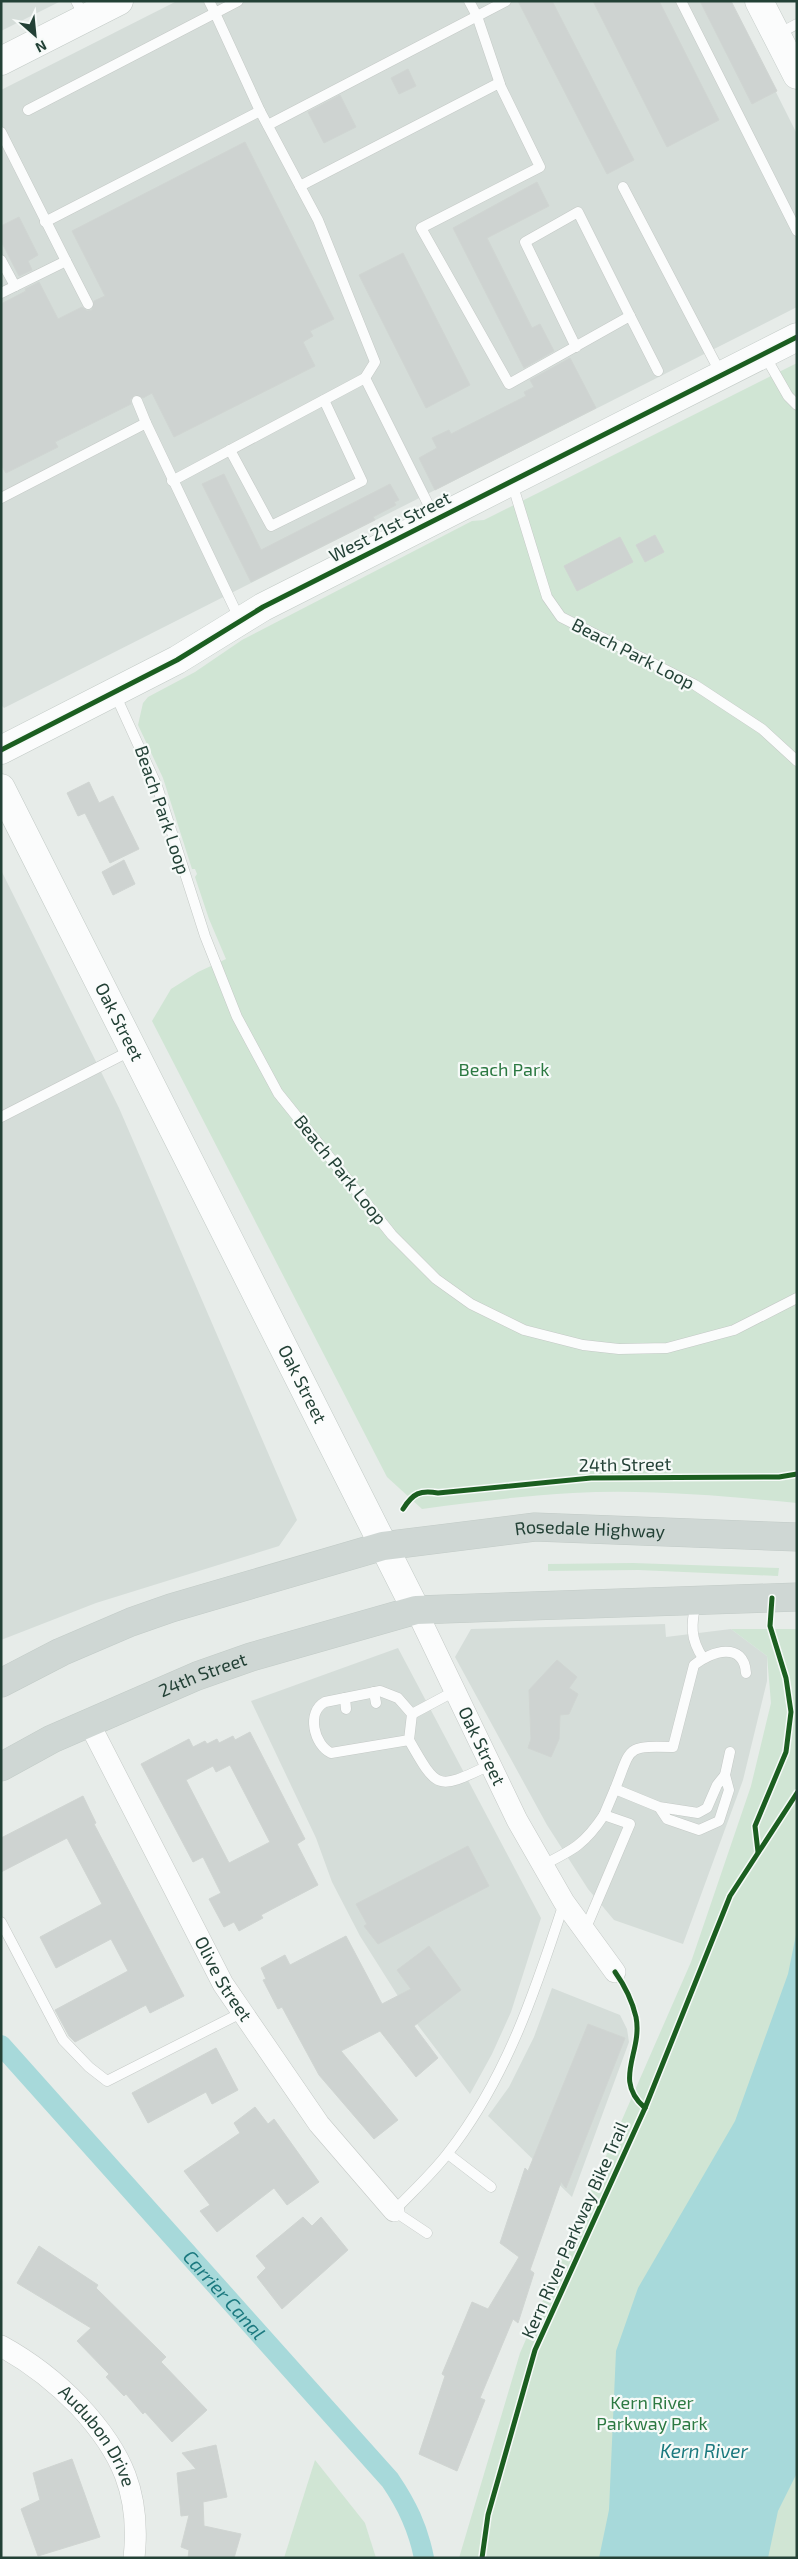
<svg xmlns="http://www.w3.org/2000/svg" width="798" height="2559" font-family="'Exo 2',sans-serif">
  <rect width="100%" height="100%" fill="#e7ece9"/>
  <g fill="#d5ddd9">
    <polygon points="1,1 61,1 1,31"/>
    <polygon points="177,1 730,1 797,134 797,307 4,708 1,705 1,90"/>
    <polygon points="1,870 119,1108 297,1520 279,1546 96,1603 1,1640"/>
    <polygon points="665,1624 666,1637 731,1629 767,1656 767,1681 743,1780 683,1944 614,1920 588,1889 547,1825 455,1657 471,1629"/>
    <polygon points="398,1648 541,1918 511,2012 492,2054 470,2094 408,2012 360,1936 332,1882 316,1838 251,1701"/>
    <polygon points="552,1988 620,2015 627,2029 629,2042 572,2197 488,2116 509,2087 534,2037"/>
  </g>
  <g fill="#d0e5d4">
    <path d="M 797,363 L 797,1503 C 723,1496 647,1489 573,1493 C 522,1496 472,1502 422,1509 L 387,1477 L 152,1021 L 171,989 L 198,972 L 226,959 L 209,919 L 195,877 L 197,874 L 195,869 L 192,869 L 163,778 L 138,725 L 143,703 L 148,697 L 195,672 L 242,640 L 472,521 L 484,520 Z"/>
    <polygon points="633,1563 779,1568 778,1576 638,1570 548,1571 548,1564"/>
    <polygon points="731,1629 797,1629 797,2558 459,2558 520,2353 691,1962 751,1786 771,1703 767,1656"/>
    <polygon points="315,2460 365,2523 376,2558 284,2558"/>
  </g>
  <polygon fill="#a7d9da" points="797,1930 797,2473 778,2511 768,2558 599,2558 609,2510 616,2351 638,2288 735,2121 788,1974"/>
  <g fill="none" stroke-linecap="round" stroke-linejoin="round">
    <path stroke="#a7d9da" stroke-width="20" id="s1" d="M 1,2045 L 390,2480 C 407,2505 418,2528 424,2558"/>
  </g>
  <g fill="#ced3d1" stroke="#d0d5d2" fill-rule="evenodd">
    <polygon points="518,1 552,1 634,160 607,174"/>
    <polygon points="593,1 659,1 719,120 667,147"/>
    <polygon points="700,1 731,1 777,91 752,104"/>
    <polygon points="408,69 416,86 399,94 391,78"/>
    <polygon points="340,95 356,127 324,143 308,112"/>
    <polygon points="245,142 334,319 310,331 313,336 303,342 315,366 174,437 152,393 143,398 135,395 130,400 131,404 55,442 58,447 6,473 1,465 1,304 26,291 25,289 39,282 58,319 82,307 87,311 92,310 94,301 105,296 72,231"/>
    <polygon points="537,182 549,206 487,238 532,328 540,324 554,351 524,368 453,228"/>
    <polygon points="19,217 38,255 28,261 32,270 19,276 1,241 1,226"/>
    <polygon points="403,253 470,385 426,408 359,275"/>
    <polygon points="570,358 596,408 435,490 419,458 437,448 432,438 449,430 451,434 526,396 524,392 534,387 530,380"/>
    <polygon points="224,474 261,550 390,484 399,500 394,502 396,505 373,517 375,520 251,582 202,484"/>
    <polygon points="655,535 664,552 645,562 636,545"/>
    <polygon points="620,537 633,562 577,591 564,566"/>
    <polygon points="89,782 99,803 113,796 139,849 110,863 85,813 78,816 67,793"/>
    <polygon points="124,860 135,884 113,895 102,872"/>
    <polygon points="557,1660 577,1677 569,1688 578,1694 569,1714 560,1715 559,1739 551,1757 528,1748 531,1739 529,1690"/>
    <path d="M 250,1732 L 305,1839 L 297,1844 L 318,1885 L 261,1915 L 263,1918 L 239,1931 L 234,1922 L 224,1927 L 209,1899 L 221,1893 L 203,1857 L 193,1862 L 141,1764 L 189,1739 L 193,1747 L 205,1741 L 207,1744 L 217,1739 L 219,1743 L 233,1736 L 235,1740 ZM 230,1765 L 270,1842 L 229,1863 L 186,1780 L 213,1766 L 216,1772 Z"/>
    <polygon points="83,1796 96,1823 94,1824 184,1996 150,2013 146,2005 75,2042 69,2036 55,2010 128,1971 111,1939 56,1968 40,1937 102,1904 67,1838 1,1872 1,1838"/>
    <polygon points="468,1846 489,1886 378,1944 364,1926 367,1924 356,1904"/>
    <polygon points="346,1936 382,2004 411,1989 397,1970 429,1946 461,1990 414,2026 438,2058 416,2077 380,2031 341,2051 398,2120 374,2139 319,2075 282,2007 278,2009 263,1980 266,1979 261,1968 285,1955 290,1965"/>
    <polygon points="588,2024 625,2038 566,2188 561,2182 530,2270 534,2273 518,2323 513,2319 480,2398 485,2400 457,2471 419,2454 445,2376 442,2374 472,2302 488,2309 519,2257 500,2243 525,2168 528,2171"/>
    <polygon points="216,2048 238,2090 212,2104 206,2092 148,2123 132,2093"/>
    <polygon points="255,2107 268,2124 274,2119 319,2182 287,2205 274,2188 217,2232 200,2211 210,2205 184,2171 240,2133 234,2123"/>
    <polygon points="303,2217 312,2226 321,2217 348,2250 282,2309 257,2277 266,2268 256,2256"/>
    <polygon points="39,2246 98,2285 96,2288 166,2357 161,2362 207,2410 172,2442 145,2412 143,2414 126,2394 124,2396 106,2377 109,2374 77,2341 91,2328 17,2283"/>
    <polygon points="216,2445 227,2497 203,2502 204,2526 241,2534 234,2558 188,2558 189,2550 181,2547 189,2515 181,2516 177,2473 196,2469 182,2453"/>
    <polygon points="72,2459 100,2537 38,2556 21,2509 40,2500 33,2473"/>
  </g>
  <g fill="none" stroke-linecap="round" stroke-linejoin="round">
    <g stroke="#c4c9c6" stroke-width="11">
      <g id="lane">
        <polyline points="76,1 85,18"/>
        <polyline points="209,1 215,13 238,1"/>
        <polyline points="469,1 477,16 500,84"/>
        <polyline points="681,1 797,231"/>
        <polyline points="778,34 797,24"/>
        <polyline points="28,110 215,13 260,111 318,220 375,362 365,378 172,481"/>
        <polyline points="268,125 506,1"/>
        <polyline points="1,132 66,261 1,293"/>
        <polyline points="300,186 499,83 540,167 421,228 509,384 630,316 658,371"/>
        <polyline points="623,187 721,374"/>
        <polyline points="45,222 260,111"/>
        <polyline points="1,260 15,286"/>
        <polyline points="66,261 88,304"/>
        <polyline points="576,347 525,242 578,212 630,316"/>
        <polyline points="764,354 788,396 797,405"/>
        <polyline points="365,378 435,518"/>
        <polyline points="137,401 146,423"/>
        <polyline points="230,450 271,526 362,481 324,400"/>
        <polyline points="512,483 547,597 561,617 695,685 762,729 797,761"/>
        <polyline points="1,498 146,423 240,620"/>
        <polyline points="115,694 157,786 205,936 237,1017 278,1093 392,1235 436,1279 471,1304 524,1330 583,1345 619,1349 667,1348 734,1330 797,1298"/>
        <polyline points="1,1117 132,1050"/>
        <path d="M 696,1602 C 691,1624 690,1639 703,1658"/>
        <path d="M 380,1691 L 398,1698 L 412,1714 L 409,1740 L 331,1753 C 314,1745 306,1712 325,1702 Z"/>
        <polyline points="374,1692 376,1703"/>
        <polyline points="345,1698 346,1709"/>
        <polyline points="412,1714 455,1691"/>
        <path d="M 409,1740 C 438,1791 437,1790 490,1765"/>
        <polyline points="725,1775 730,1752"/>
        <path d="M 615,1789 C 632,1746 625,1746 673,1747 L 694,1665 C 711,1651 744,1641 746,1673"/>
        <polyline points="604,1815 615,1789 659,1807 667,1819 699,1830 719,1821 729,1790 725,1775 717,1785 707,1808 698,1813 659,1807"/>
        <path d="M 543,1865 C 573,1850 585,1844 604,1815 L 630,1824 L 585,1930"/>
        <polyline points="1,1922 63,2040 89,2067 107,2081 241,2013"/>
        <polyline points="448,2154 491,2187"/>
        <path d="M 427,2233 L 394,2211 C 412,2192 432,2174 448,2153 C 506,2079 535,1992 564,1903"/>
      </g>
    </g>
    <g stroke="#c4c9c6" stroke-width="22">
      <g id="street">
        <path id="s2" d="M 416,1610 L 517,1820 L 564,1902 L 615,1972"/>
        <path id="s3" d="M 89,1723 L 223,1984 L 319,2124 L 394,2211"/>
        <path id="s4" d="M 1,2346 C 32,2363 55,2381 79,2406 C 122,2452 141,2494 134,2558"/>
      </g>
    </g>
    <g stroke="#c2cac6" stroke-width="29">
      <g id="secondary">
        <polyline points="759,1 797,75"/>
        <polyline points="1,61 119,1"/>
        <polyline points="1,750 177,660 263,607 797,337"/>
        <path id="s5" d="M 1,788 L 416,1610"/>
      </g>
    </g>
    <g stroke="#c2cbc7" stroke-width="29">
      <g id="primary">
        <path id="s6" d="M 1,1683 L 61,1652 L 131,1622 L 171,1608 L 383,1546 L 535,1527 L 797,1537"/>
        <path id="s7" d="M 1,1767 L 52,1739 L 197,1676 L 251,1657 L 416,1610 L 797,1597"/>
      </g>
    </g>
    <use href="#lane" stroke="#fbfcfc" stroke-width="10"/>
    <use href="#street" stroke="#fbfcfc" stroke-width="21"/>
    <use href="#secondary" stroke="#fbfcfc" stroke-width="28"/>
    <use href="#primary" stroke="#cfd7d4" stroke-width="28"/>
    <g stroke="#f6faf8" stroke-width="8">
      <g id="cycleway">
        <polyline points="1,750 177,660 263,607 797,337"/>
        <path d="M 403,1509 C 413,1493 420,1490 438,1493 L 591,1478 L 779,1477 L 797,1474"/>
        <polyline points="758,1852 755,1826 786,1752 791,1712 786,1678 770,1626 772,1598"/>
        <path d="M 615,1972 C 625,1986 632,2000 636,2017 C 643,2053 612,2079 645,2108"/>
        <polyline points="482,2558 488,2515 535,2350 645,2108 730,1896 797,1793"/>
      </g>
    </g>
    <use href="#cycleway" stroke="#1b5e20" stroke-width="5"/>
  </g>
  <g text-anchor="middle" stroke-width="4.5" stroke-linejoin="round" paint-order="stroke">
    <g font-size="18" fill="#234136" stroke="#f6faf8">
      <text transform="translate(390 527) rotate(-27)" y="6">West 21st Street</text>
      <text transform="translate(633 654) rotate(27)" y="6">Beach Park Loop</text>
      <text transform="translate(162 810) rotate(71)" y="6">Beach Park Loop</text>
      <text dy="6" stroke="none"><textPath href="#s5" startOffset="262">Oak Street</textPath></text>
      <text transform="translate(340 1170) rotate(51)" y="6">Beach Park Loop</text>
      <text dy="6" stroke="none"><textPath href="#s5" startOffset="668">Oak Street</textPath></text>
      <text transform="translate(625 1465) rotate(-1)" y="6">24th Street</text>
      <text dy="6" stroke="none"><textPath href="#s6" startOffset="615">Rosedale Highway</textPath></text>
      <text dy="6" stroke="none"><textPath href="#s7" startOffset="222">24th Street</textPath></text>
      <text dy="6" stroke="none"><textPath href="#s2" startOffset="151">Oak Street</textPath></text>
      <text dy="6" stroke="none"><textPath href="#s3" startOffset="289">Olive Street</textPath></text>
      <text transform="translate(575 2230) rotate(-66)" y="6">Kern River Parkway Bike Trail</text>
      <text dy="6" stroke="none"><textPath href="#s4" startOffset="134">Audubon Drive</textPath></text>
    </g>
    <g font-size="18" fill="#2c7942" stroke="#f6faf8">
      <text x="504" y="1076">Beach Park</text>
      <text x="652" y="2409">Kern River<tspan x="652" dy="21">Parkway Park</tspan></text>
    </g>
    <g font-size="19" font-style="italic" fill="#1b797f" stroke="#f6faf8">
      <text dy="7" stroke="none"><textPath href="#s1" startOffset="335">Carrier Canal</textPath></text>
      <text x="704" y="2458">Kern River</text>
    </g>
  </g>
  <rect width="798" height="2559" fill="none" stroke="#234136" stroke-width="5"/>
  <g transform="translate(35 35) rotate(153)" stroke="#f6faf8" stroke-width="4" paint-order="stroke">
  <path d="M0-4L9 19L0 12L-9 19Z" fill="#234136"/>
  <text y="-8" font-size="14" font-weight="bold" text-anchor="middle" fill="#234136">N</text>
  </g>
</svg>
